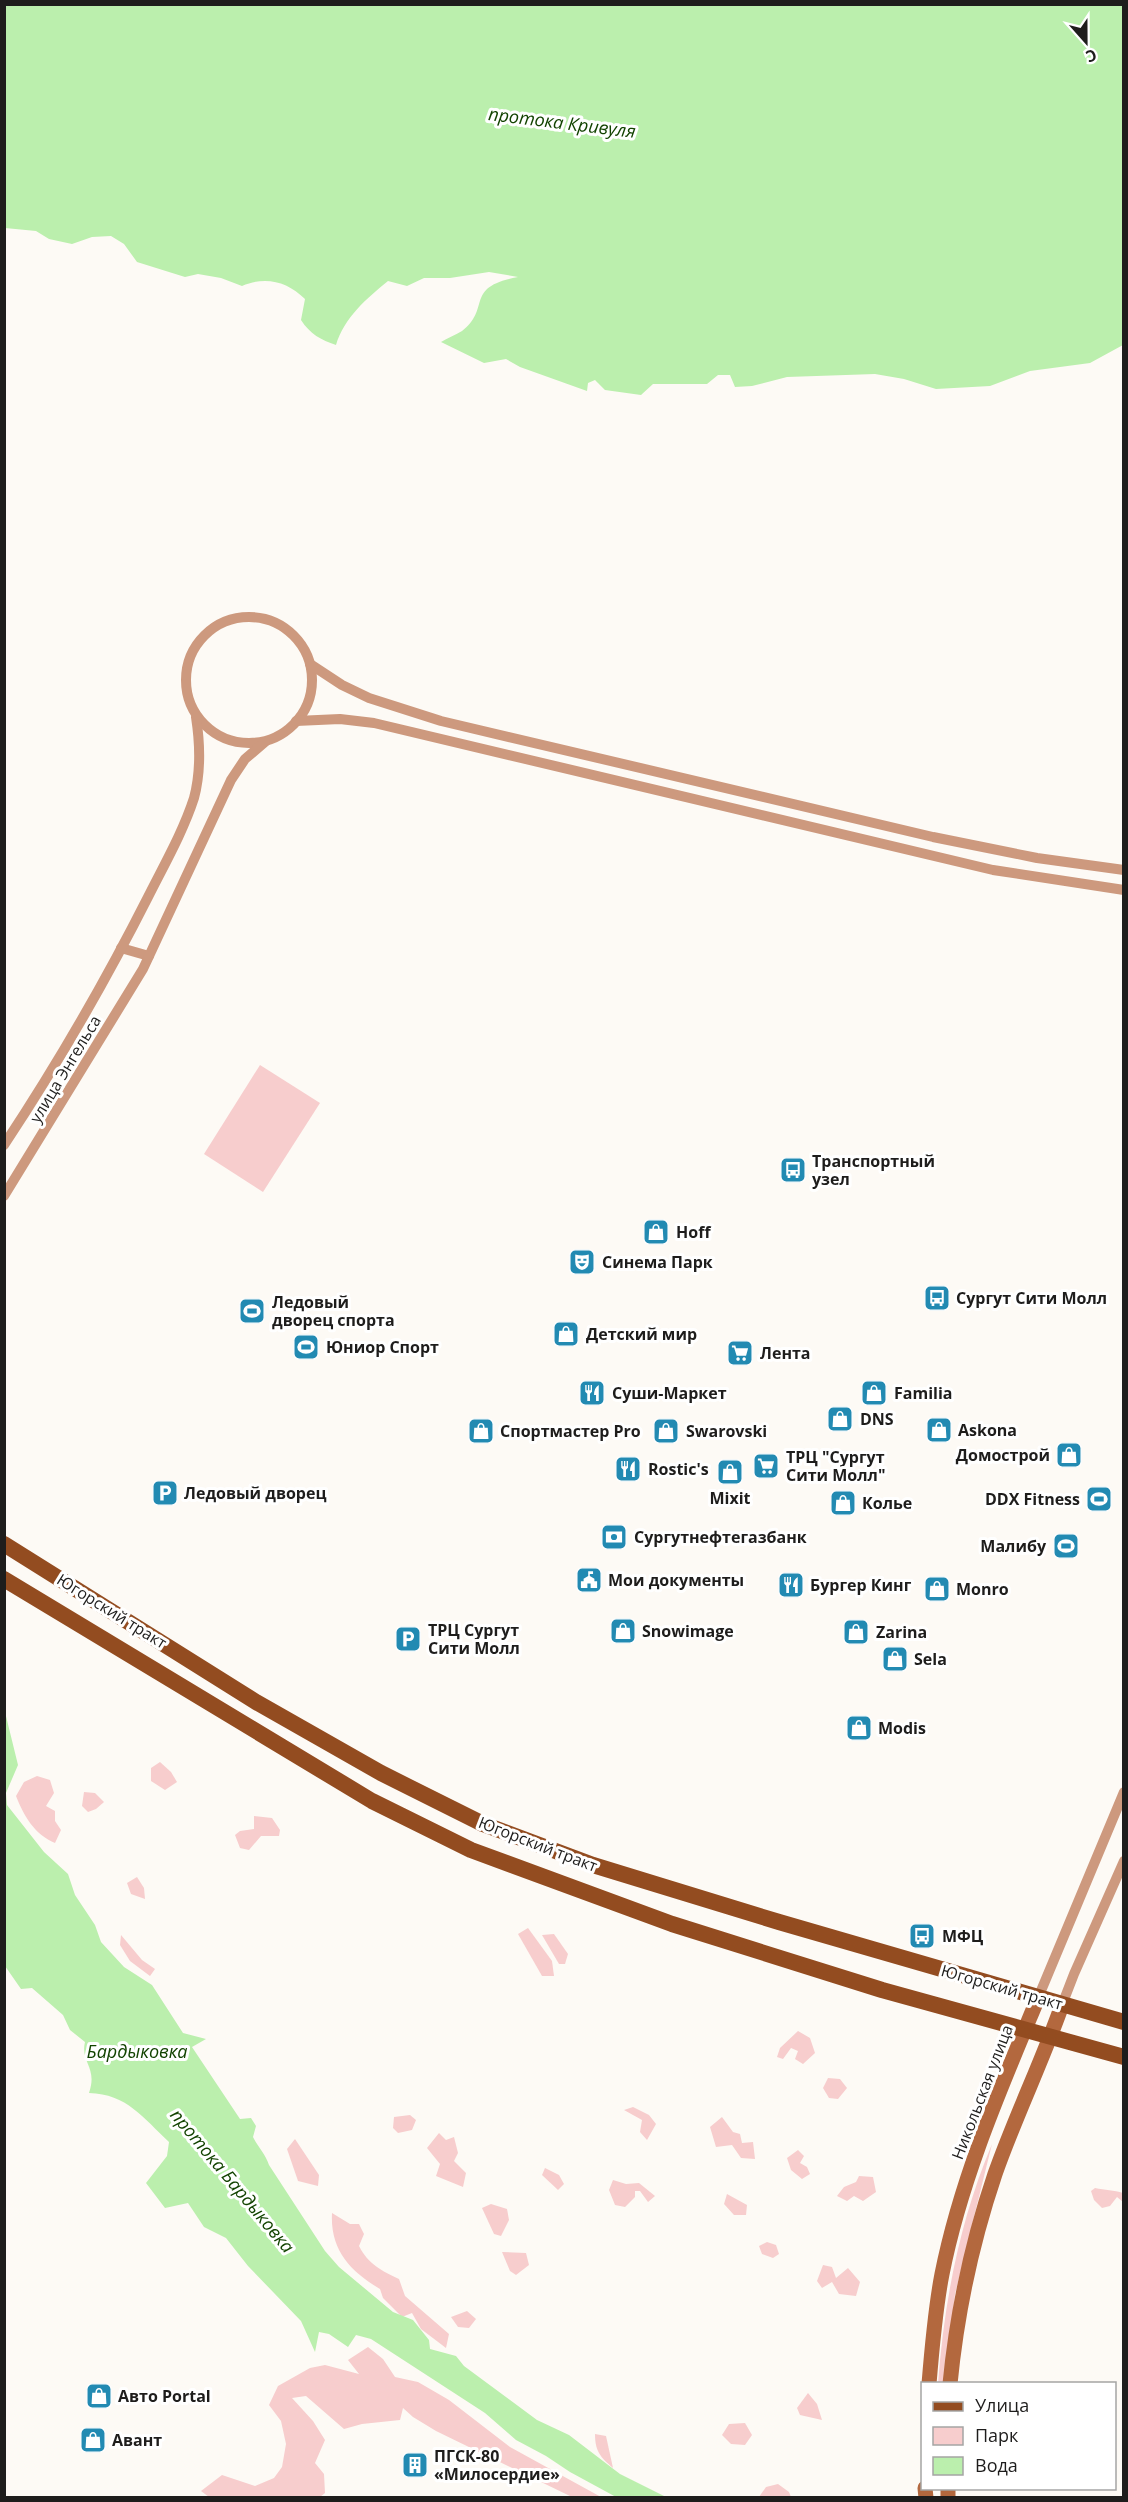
<svg xmlns="http://www.w3.org/2000/svg" width="1128" height="2502" font-family="'Open Sans',sans-serif">
  <rect width="100%" height="100%" fill="#fdfaf5"/>
  <g fill="#f7cdcd">
    <polygon points="260,1065 320,1103 263,1192 204,1154"/>
    <polygon points="160,1762 171,1772 177,1782 165,1790 151,1781 151,1768"/>
    <path d="M 37,1776 L 50,1780 L 54,1793 L 46,1806 L 55,1811 L 55,1821 L 61,1830 L 55,1843 C 34,1834 24,1816 16,1796 L 24,1782 Z"/>
    <polygon points="84,1792 95,1793 104,1802 96,1809 88,1812 82,1806"/>
    <polygon points="254,1816 272,1818 280,1830 279,1836 261,1836 249,1850 240,1848 235,1835 240,1831 254,1829"/>
    <polygon points="137,1877 144,1888 145,1899 131,1894 127,1883"/>
    <polygon points="528,1928 552,1961 554,1976 542,1976 518,1934"/>
    <polygon points="554,1934 568,1954 565,1964 559,1964 542,1935"/>
    <polygon points="121,1935 142,1960 155,1969 150,1976 130,1961 120,1945"/>
    <polygon points="798,2031 810,2038 815,2053 803,2064 795,2059 798,2051 791,2048 783,2059 777,2057 780,2048"/>
    <polygon points="828,2078 840,2079 847,2088 838,2099 829,2098 823,2088"/>
    <polygon points="633,2107 649,2115 656,2124 647,2140 640,2132 642,2120 624,2110"/>
    <polygon points="410,2115 416,2120 412,2130 398,2133 393,2128 394,2117"/>
    <polygon points="722,2117 733,2132 740,2134 742,2143 753,2142 755,2159 741,2158 732,2145 716,2147 710,2127"/>
    <polygon points="439,2133 446,2140 454,2137 458,2153 454,2161 466,2173 463,2187 436,2176 440,2164 427,2148"/>
    <polygon points="295,2139 319,2175 318,2186 298,2181 287,2149"/>
    <path d="M 992,2144 L 955,2294 L 945,2383 L 938,2384 C 944,2301 960,2220 992,2144 Z"/>
    <polygon points="798,2150 804,2156 800,2163 807,2167 810,2174 802,2179 791,2170 787,2158"/>
    <polygon points="545,2168 559,2175 564,2184 558,2190 542,2175"/>
    <polygon points="859,2176 873,2177 876,2192 863,2201 854,2196 847,2201 837,2196 844,2187 856,2182"/>
    <polygon points="613,2180 626,2184 639,2183 655,2196 648,2202 640,2191 635,2191 635,2197 625,2207 615,2205 609,2190"/>
    <path d="M 1095,2188 C 1105,2190 1114,2190 1123,2193 L 1123,2202 L 1117,2197 L 1110,2206 L 1102,2208 L 1094,2200 L 1091,2191 Z"/>
    <polygon points="727,2194 747,2205 746,2215 734,2215 724,2204"/>
    <polygon points="491,2204 507,2209 509,2220 501,2236 494,2234 482,2208"/>
    <path d="M 332,2213 L 350,2224 L 359,2224 L 364,2234 L 359,2246 C 368,2264 382,2271 399,2279 L 405,2296 L 449,2334 L 446,2348 L 421,2329 L 412,2313 L 402,2317 L 383,2298 L 380,2289 C 350,2271 330,2250 332,2213 Z"/>
    <polygon points="767,2242 776,2245 779,2254 773,2258 762,2254 759,2246"/>
    <polygon points="502,2252 526,2253 529,2265 516,2275 510,2271"/>
    <polygon points="823,2265 832,2267 836,2278 848,2268 860,2282 856,2296 839,2294 832,2282 822,2288 817,2281"/>
    <polygon points="467,2311 476,2319 469,2328 458,2327 451,2317"/>
    <polygon points="368,2347 383,2359 395,2377 418,2382 449,2400 510,2447 601,2497 572,2497 436,2431 413,2417 403,2408 400,2420 362,2424 344,2429 306,2396 292,2398 313,2421 325,2440 315,2463 324,2474 325,2493 320,2497 209,2497 201,2491 222,2475 255,2486 274,2478 282,2467 286,2444 281,2421 269,2405 278,2386 310,2368 325,2365 359,2374 348,2360"/>
    <polygon points="808,2393 817,2404 822,2420 800,2415 797,2408"/>
    <polygon points="745,2423 752,2435 745,2445 731,2444 722,2435 729,2424"/>
    <path d="M 595,2434 L 606,2436 L 613,2468 C 600,2457 595,2451 595,2434 Z"/>
    <polygon points="778,2484 789,2492 791,2497 759,2497 766,2487"/>
  </g>
  <g fill="#bbefad">
    <path d="M 4,5 L 1123,5 L 1123,345 L 1090,363 L 1030,371 L 990,386 L 936,389 L 904,379 L 875,374 L 787,377 L 752,386 L 735,387 L 730,375 L 718,375 L 707,384 L 653,384 L 641,395 L 605,390 L 595,380 L 588,383 L 587,391 L 520,367 L 506,359 L 484,363 L 441,342 C 447,338 456,335 462,331 C 492,308 463,287 518,277 L 489,272 L 450,278 L 424,278 L 407,286 L 388,281 C 367,298 344,318 336,345 C 321,340 310,334 301,320 L 305,299 C 287,281 265,276 242,286 L 221,278 L 198,274 L 185,277 L 137,262 L 124,244 L 111,236 L 92,237 L 72,244 L 49,239 L 36,231 L 5,228 Z"/>
    <path d="M 5,1712 L 18,1765 L 6,1793 L 7,1805 L 44,1852 L 68,1874 L 75,1895 L 95,1925 L 101,1942 L 124,1967 L 152,1985 L 183,2033 L 206,2039 L 192,2047 L 240,2119 L 251,2118 L 256,2126 L 253,2137 C 258,2147 265,2153 269,2165 L 325,2251 L 339,2267 L 393,2312 L 413,2320 L 429,2340 L 430,2349 L 456,2356 L 464,2366 L 537,2420 L 569,2435 L 620,2474 L 666,2497 L 616,2497 L 570,2472 L 546,2456 L 516,2440 L 485,2413 L 371,2339 L 356,2335 L 348,2347 L 329,2334 L 319,2332 L 315,2352 L 301,2321 L 248,2266 L 226,2238 L 204,2227 L 188,2203 L 165,2208 L 146,2183 L 167,2156 L 169,2142 C 143,2118 127,2094 89,2093 C 98,2067 80,2062 85,2042 L 70,2030 L 63,2015 L 32,1988 L 21,1989 L 5,1966 Z"/>
  </g>
  <g fill="none" stroke-linecap="round" stroke-linejoin="round">
    <g stroke="#cd997e" stroke-width="10">
      <circle cx="249" cy="680" r="63"/>
      <polyline points="310,664 342,685 369,698 441,721 933,837 1037,858 1124,870"/>
      <polyline points="296,721 340,719 374,723 993,870 1124,890"/>
      <polyline points="121,948 149,956"/>
      <path d="M 4,1145 C 57,1065 105,982 148,897 C 164,865 183,832 194,798 C 201,772 200,743 196,717"/>
      <polyline points="4,1196 143,969 231,780 245,759 265,742"/>
      <polyline points="1038,1998 1124,1792"/>
      <polyline points="1062,2005 1074,1974 1124,1861"/>
    </g>
    <g stroke="#b3683e" stroke-width="15">
      <path d="M 929,2384 C 932,2347 935,2310 942,2274 C 961,2178 1001,2087 1038,1998"/>
      <path d="M 950,2384 C 957,2312 972,2242 995,2174 C 1015,2117 1042,2062 1062,2005"/>
      <polyline points="925,2488 926,2498"/>
      <polyline points="948,2498 948,2488"/>
    </g>
    <g stroke="#934c20" stroke-width="16">
      <polyline points="4,1544 256,1702 381,1773 483,1824 593,1865 779,1922 1124,2022"/>
      <polyline points="4,1579 372,1801 471,1850 672,1924 882,1990 1124,2057"/>
    </g>
  </g>
  <defs>
    <g id="bus-square" transform="scale(1.35)"><rect x="-9" y="-9" width="18" height="18" rx="4" fill="#228ab2" stroke="#fff"/><path d="M-5-6H5V4H4V6H2V4H-2V6H-4V4H-5ZM-3.5-4V0h7V-4ZM-3.5 1.2v1.5H-2V1.2ZM2 1.2v1.5H3.5V1.2Z" fill="#fff"/></g>
    <g id="shop-square" transform="scale(1.35)"><rect x="-9" y="-9" width="18" height="18" rx="4" fill="#228ab2" stroke="#fff"/><path d="M-5-2.5h2.3a2.7 3.5 0 0 1 5.4 0H5L5.5 6h-11ZM-1.5-2.5h3a1.5 2.3 0 0 0-3 0Z" fill="#fff"/></g>
    <g id="theatre-square" transform="scale(1.35)"><rect x="-9" y="-9" width="18" height="18" rx="4" fill="#228ab2" stroke="#fff"/><path d="M-5-5.5Q0-4 5-5.5V0Q5 5 0 6Q-5 5-5 0ZM-3.3-2.5H-1v1.5H-3.3ZM1-2.5H3.3v1.5H1ZM-2.8 1Q0 5.5 2.8 1Z" fill="#fff"/></g>
    <g id="stadium-square" transform="scale(1.35)"><rect x="-9" y="-9" width="18" height="18" rx="4" fill="#228ab2" stroke="#fff"/><path d="M0-5a6.5 5 0 1 0 0 10a6.5 5 0 1 0 0-10ZM-3.5-1.8h7v3.6h-7Z" fill="#fff"/></g>
    <g id="supermarket-square" transform="scale(1.35)"><rect x="-9" y="-9" width="18" height="18" rx="4" fill="#228ab2" stroke="#fff"/><path d="M-6-5.5h2.5l.6 2H6L4.5 2H-2.5L-4.4-4H-6ZM-1.5 3.2a1.3 1.3 0 1 0 .1 0ZM3 3.2a1.3 1.3 0 1 0 .1 0Z" fill="#fff"/></g>
    <g id="restaurant-square" transform="scale(1.35)"><rect x="-9" y="-9" width="18" height="18" rx="4" fill="#228ab2" stroke="#fff"/><path d="M-5-6h1v4h1v-4h1v4h1v-4h1v5L-1.5 .5V6h-2V.5L-5-1ZM5-6V6H3V1.5H1.5Q1.5-4 5-6Z" fill="#fff"/></g>
    <g id="parking-square" transform="scale(1.35)"><rect x="-9" y="-9" width="18" height="18" rx="4" fill="#228ab2" stroke="#fff"/><path d="M-3.5-5.5H1a3.5 3.5 0 0 1 0 7H-1V5.5H-3.5ZM-1-3.4V-.6H.8a1.4 1.4 0 0 0 0-2.8Z" fill="#fff"/></g>
    <g id="bank-square" transform="scale(1.35)"><rect x="-9" y="-9" width="18" height="18" rx="4" fill="#228ab2" stroke="#fff"/><path d="M-6-4H6V4H-6ZM0-2.3a2.3 2.3 0 1 0 0 4.6a2.3 2.3 0 1 0 0-4.6Z" fill="#fff"/></g>
    <g id="civic-square" transform="scale(1.35)"><rect x="-9" y="-9" width="18" height="18" rx="4" fill="#228ab2" stroke="#fff"/><path d="M-.6-6.5H3V-4.5H.6V-3L4-1V1h2V6H-6V1h2V-1L-.6-3ZM-1.2 2.5V6h2.4V2.5Z" fill="#fff"/></g>
    <g id="building-square" transform="scale(1.35)"><rect x="-9" y="-9" width="18" height="18" rx="4" fill="#228ab2" stroke="#fff"/><path d="M-4-6H4V6H1V3H-1V6H-4ZM-2.5-4.3h1.7v1.8h-1.7ZM.8-4.3h1.7v1.8H.8ZM-2.5-1h1.7V.8h-1.7ZM.8-1h1.7V.8H.8Z" fill="#fff"/></g>
  </defs>
  <g fill-rule="evenodd">
    <use href="#bus-square" x="793" y="1170"/>
    <use href="#shop-square" x="656" y="1232"/>
    <use href="#theatre-square" x="582" y="1262"/>
    <use href="#bus-square" x="937" y="1298"/>
    <use href="#stadium-square" x="252" y="1311"/>
    <use href="#shop-square" x="566" y="1334"/>
    <use href="#stadium-square" x="306" y="1347"/>
    <use href="#supermarket-square" x="740" y="1353"/>
    <use href="#restaurant-square" x="592" y="1393"/>
    <use href="#shop-square" x="874" y="1393"/>
    <use href="#shop-square" x="840" y="1419"/>
    <use href="#shop-square" x="939" y="1430"/>
    <use href="#shop-square" x="481" y="1431"/>
    <use href="#shop-square" x="666" y="1431"/>
    <use href="#shop-square" x="1069" y="1455"/>
    <use href="#supermarket-square" x="766" y="1466"/>
    <use href="#restaurant-square" x="628" y="1469"/>
    <use href="#shop-square" x="730" y="1472"/>
    <use href="#parking-square" x="165" y="1493"/>
    <use href="#stadium-square" x="1099" y="1499"/>
    <use href="#shop-square" x="843" y="1503"/>
    <use href="#bank-square" x="614" y="1537"/>
    <use href="#stadium-square" x="1066" y="1546"/>
    <use href="#civic-square" x="589" y="1580"/>
    <use href="#restaurant-square" x="791" y="1585"/>
    <use href="#shop-square" x="937" y="1589"/>
    <use href="#shop-square" x="623" y="1631"/>
    <use href="#shop-square" x="856" y="1632"/>
    <use href="#parking-square" x="408" y="1639"/>
    <use href="#shop-square" x="895" y="1659"/>
    <use href="#shop-square" x="859" y="1728"/>
    <use href="#bus-square" x="922" y="1936"/>
    <use href="#shop-square" x="99" y="2396"/>
    <use href="#shop-square" x="93" y="2440"/>
    <use href="#building-square" x="415" y="2465"/>
  </g>
  <g text-anchor="middle" stroke-width="6" stroke-linejoin="round" paint-order="stroke">
    <g font-size="16" fill="#1e1d1c" stroke="#fff">
      <text transform="translate(65 1069) rotate(-59)" y="6">улица Энгельса</text>
      <text transform="translate(112 1611) rotate(32)" y="6">Югорский тракт</text>
      <text transform="translate(538 1844) rotate(21)" y="6">Югорский тракт</text>
      <text transform="translate(1002 1987) rotate(16)" y="6">Югорский тракт</text>
      <text transform="translate(982 2092) rotate(-69)" y="6">Никольская улица</text>
    </g>
    <g font-size="16" font-weight="bold" fill="#1e1d1c" stroke="#fff" text-anchor="start">
      <text x="812" y="1167">Транспортный<tspan x="812" dy="18">узел</tspan></text>
      <text x="676" y="1238">Hoff</text>
      <text x="602" y="1268">Синема Парк</text>
      <text x="956" y="1304">Сургут Сити Молл</text>
      <text x="272" y="1308">Ледовый<tspan x="272" dy="18">дворец спорта</tspan></text>
      <text x="586" y="1340">Детский мир</text>
      <text x="326" y="1353">Юниор Спорт</text>
      <text x="760" y="1359">Лента</text>
      <text x="612" y="1399">Суши-Маркет</text>
      <text x="894" y="1399">Familia</text>
      <text x="860" y="1425">DNS</text>
      <text x="958" y="1436">Askona</text>
      <text x="500" y="1437">Спортмастер Pro</text>
      <text x="686" y="1437">Swarovski</text>
      <text x="1050" y="1461" text-anchor="end">Домострой</text>
      <text x="786" y="1463">ТРЦ "Сургут<tspan x="786" dy="18">Сити Молл"</tspan></text>
      <text x="648" y="1475">Rostic's</text>
      <text x="184" y="1499">Ледовый дворец</text>
      <text x="730" y="1504" text-anchor="middle">Mixit</text>
      <text x="1080" y="1505" text-anchor="end">DDX Fitness</text>
      <text x="862" y="1509">Колье</text>
      <text x="634" y="1543">Сургутнефтегазбанк</text>
      <text x="1046" y="1552" text-anchor="end">Малибу</text>
      <text x="608" y="1586">Мои документы</text>
      <text x="810" y="1591">Бургер Кинг</text>
      <text x="956" y="1595">Monro</text>
      <text x="428" y="1636">ТРЦ Сургут<tspan x="428" dy="18">Сити Молл</tspan></text>
      <text x="642" y="1637">Snowimage</text>
      <text x="876" y="1638">Zarina</text>
      <text x="914" y="1665">Sela</text>
      <text x="878" y="1734">Modis</text>
      <text x="942" y="1942">МФЦ</text>
      <text x="118" y="2402">Авто Portal</text>
      <text x="112" y="2446">Авант</text>
      <text x="434" y="2462">ПГСК-80<tspan x="434" dy="18">«Милосердие»</tspan></text>
    </g>
    <g font-size="18" font-style="italic" fill="#124300" stroke="#fff">
      <text transform="translate(562 123) rotate(7)" y="6">протока Кривуля</text>
      <text x="137" y="2058">Бардыковка</text>
      <text transform="translate(232 2181) rotate(50)" y="6">протока Бардыковка</text>
    </g>
  </g>
  <rect width="1128" height="2502" fill="none" stroke="#1e1d1c" stroke-width="12"/>
  <rect x="921" y="2382" width="195" height="108" fill="#ffffff" stroke="#a5a5a4" stroke-width="1.5"/>
  <rect x="933" y="2402" width="30" height="9" fill="#934c20" stroke="#a5a5a4" stroke-width="1.5"/>
  <text x="975" y="2412" font-size="18" fill="#1e1d1c">Улица</text>
  <rect x="933" y="2427" width="30" height="18" fill="#f7cdcd" stroke="#a5a5a4" stroke-width="1.5"/>
  <text x="975" y="2442" font-size="18" fill="#1e1d1c">Парк</text>
  <rect x="933" y="2457" width="30" height="18" fill="#bbefad" stroke="#a5a5a4" stroke-width="1.5"/>
  <text x="975" y="2472" font-size="18" fill="#1e1d1c">Вода</text>
  <g transform="translate(1086 42) rotate(159)" stroke="#ffffff" stroke-width="4.5" paint-order="stroke">
  <path d="M0-4.5L10 22L0 15L-10 22Z" fill="#1e1d1c"/>
  <text y="-9" font-size="16" font-weight="bold" text-anchor="middle" fill="#1e1d1c">С</text>
  </g>
</svg>
